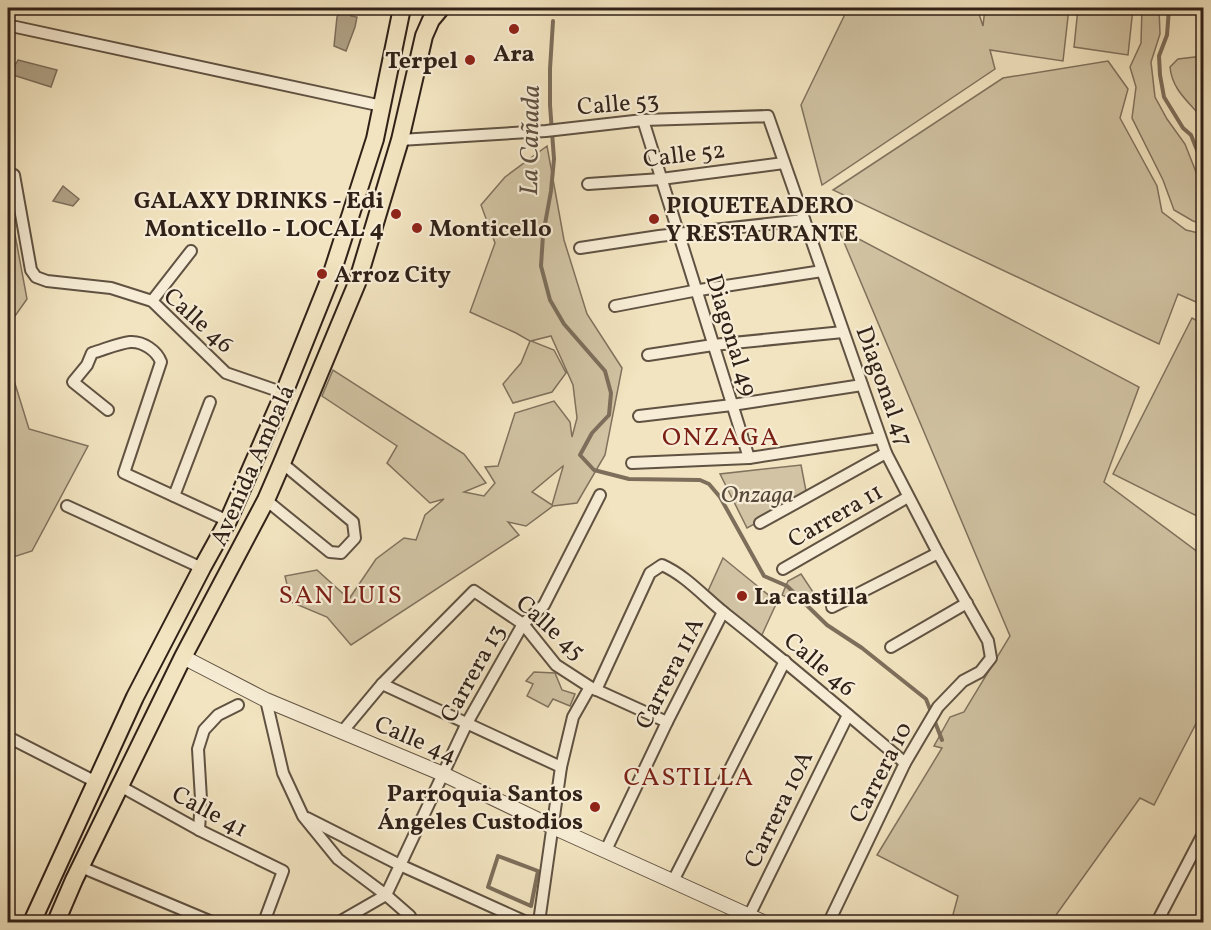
<svg xmlns="http://www.w3.org/2000/svg" width="1211" height="930" font-family="Vollkorn,serif">
  <rect width="100%" height="100%" fill="#f2e4c0"/>
  <filter id="stains"><feTurbulence type="fractalNoise" baseFrequency=".00333" numOctaves="4"/><feColorMatrix values="0 0 0 0 .2 0 0 0 0 .09 0 0 0 0 .02 0 0 0 .5 -.17"/></filter>
  <radialGradient id="worn" r=".72"><stop offset=".6" stop-color="#630" stop-opacity="0"/><stop offset="1" stop-color="#630" stop-opacity=".3"/></radialGradient>
  <g fill="#d1c3a3" stroke="#80725e" stroke-width="1.5" fill-rule="evenodd">
    <polygon points="848,8 977,8 983,26 985,8 1069,8 1063,61 990,50 995,69 822,185 801,105"/>
    <polygon points="1078,8 1133,8 1128,55 1074,47"/>
    <polygon points="1142,8 1161,8 1159,9 1160,34 1151,62 1155,97 1167,119 1185,144 1198,177 1203,181 1203,224 1193,221 1174,210 1163,180 1132,118 1136,87 1130,67 1141,43"/>
    <path d="M 1203,56 L 1204,56 L 1203,119 C 1189,102 1172,90 1170,67 L 1178,59 Z"/>
    <polygon points="1108,61 1128,89 1120,118 1157,186 1162,212 1186,230 1203,234 1203,305 1178,294 1159,344 833,190 1003,78"/>
    <path d="M 547,146 L 564,240 L 587,314 L 622,368 L 605,455 L 577,503 L 553,506 L 526,526 L 508,522 L 519,535 L 351,645 L 327,617 L 291,602 L 285,576 L 317,570 L 349,599 L 376,559 L 404,538 L 416,540 L 425,515 L 444,499 L 430,503 L 387,463 L 397,446 L 322,396 L 333,370 L 464,454 L 486,483 L 464,492 L 484,496 L 495,483 L 485,467 L 498,466 L 515,413 L 554,401 L 570,422 L 572,437 L 577,418 L 573,385 L 551,336 L 531,341 L 554,350 L 566,373 L 552,392 L 513,403 L 503,384 L 521,363 L 530,341 L 516,333 L 470,312 L 495,243 L 481,205 L 505,177 ZM 563,466 L 563,467 L 552,505 L 532,492 Z"/>
    <polygon points="8,197 27,299 8,326"/>
    <polygon points="838,228 1139,387 1104,482 1203,556 1203,710 1154,805 1140,798 1051,922 951,922 958,896 877,855 942,748 934,746 950,717 964,712 1010,636"/>
    <polygon points="1192,318 1203,324 1203,519 1113,474"/>
    <polygon points="8,361 29,429 88,446 32,551 13,557 8,569"/>
    <polygon points="801,465 807,496 747,528 720,474"/>
    <polygon points="723,558 777,602 761,637 708,591"/>
    <polygon points="801,574 813,592 798,602 782,595 788,581"/>
    <polygon points="534,672 555,673 562,690 575,694 570,706 553,699 548,707 527,696 533,684 526,681"/>
  </g>
  <g fill="#b0a287" stroke="#7d6e5b" stroke-width="1.5">
    <polygon points="342,8 349,11 351,16 357,17 355,27 346,51 334,46 337,17"/>
    <polygon points="18,60 57,70 51,87 10,74"/>
    <polygon points="63,186 79,199 73,206 53,201"/>
  </g>
  <g fill="none" stroke-linecap="round" stroke-linejoin="round">
    <g stroke="#7d6e5b" stroke-width="4">
      <polyline points="1171,8 1169,9 1167,35 1159,56 1160,75 1164,97 1183,128 1191,135 1199,155 1204,171"/>
      <polyline points="553,21 550,69 550,105 554,159 551,191 543,235 541,266 550,300 564,324 605,371 611,393 609,415 592,433 580,455 594,470 629,479 700,480 709,484 720,497 764,576 787,586 827,625 862,648 926,699 942,740"/>
      <polygon points="498,856 538,871 531,906 488,887"/>
    </g>
    <g stroke="#605242" stroke-width="14">
      <g id="minor">
        <polyline points="16,27 382,106"/>
        <polyline points="643,120 749,458"/>
        <polyline points="400,140 546,131 643,120 768,116 886,453 938,553 988,641 991,658 980,672 963,681 938,707 905,763 829,922"/>
        <polyline points="14,175 31,270 36,277 47,281 111,288 152,301 226,373 284,393"/>
        <polyline points="588,184 661,179 784,163"/>
        <polyline points="580,248 659,236 804,220"/>
        <polyline points="152,301 191,251"/>
        <polyline points="615,306 693,291 822,271"/>
        <polyline points="648,355 713,345 843,332"/>
        <path d="M 108,410 L 73,382 L 87,365 L 92,353 C 103,350 119,343 130,342 C 143,341 157,351 161,362 L 124,473 L 228,521"/>
        <polyline points="639,416 732,405 862,385"/>
        <polyline points="632,463 749,458 880,438"/>
        <polyline points="174,496 210,402"/>
        <polyline points="266,500 330,552 341,553 355,538 353,522 282,463"/>
        <polyline points="67,506 202,568"/>
        <polyline points="760,523 886,453"/>
        <polyline points="783,569 908,497"/>
        <polyline points="832,607 938,553"/>
        <polyline points="891,647 967,603"/>
        <polyline points="382,684 561,767"/>
        <path d="M 596,690 L 650,573 L 662,565 C 687,576 706,599 727,615 C 788,663 846,713 905,763"/>
        <polyline points="266,700 283,773 303,816 338,859 386,895 410,916 409,922"/>
        <polyline points="342,732 382,684 474,591 523,624 556,665 590,687 667,722"/>
        <polyline points="8,737 96,782"/>
        <polyline points="120,786 199,830 283,871 264,922"/>
        <polyline points="307,818 400,865 526,922"/>
        <polyline points="199,830 201,799 198,749 204,730 218,715 238,705"/>
        <polyline points="606,850 667,722 723,612"/>
        <polyline points="81,867 212,922"/>
        <polyline points="673,881 785,661"/>
        <polyline points="339,922 386,895 467,723 523,624 544,605 600,495"/>
        <polyline points="539,922 561,767 573,717 590,687"/>
        <polyline points="746,922 848,715"/>
        <polyline points="1157,922 1204,832"/>
      </g>
    </g>
    <g stroke="#605242" stroke-width="16">
      <polyline id="tertiary" points="183,657 266,700 443,774 553,827 763,922"/>
    </g>
    <g stroke="#302118" stroke-width="20">
      <g id="primary">
        <polyline points="32,922 135,697 202,568 228,521 284,393 331,276 375,139 402,8"/>
        <polyline points="56,922 74,880 183,657 266,500 282,463 357,283 400,140 424,36 431,20 441,8"/>
      </g>
    </g>
    <use href="#minor" stroke="#f7edd6" stroke-width="10"/>
    <use href="#tertiary" stroke="#f7edd6" stroke-width="14"/>
    <use href="#primary" stroke="#f2e4c0" stroke-width="16"/>
  </g>
  <g fill="#8f2418" stroke="#f7edd6" stroke-width="2">
    <circle cx="514" cy="29" r="6"/>
    <circle cx="470" cy="60" r="6"/>
    <circle cx="396" cy="214" r="6"/>
    <circle cx="654" cy="219" r="6"/>
    <circle cx="417" cy="228" r="6"/>
    <circle cx="322" cy="274" r="6"/>
    <circle cx="742" cy="596" r="6"/>
    <circle cx="595" cy="807" r="6"/>
  </g>
  <g text-anchor="middle" stroke-width="4.5" stroke-linejoin="round" paint-order="stroke">
    <g font-size="24" font-weight="bold" fill="#302118" stroke="#f7edd6" text-anchor="start">
      <text x="514" y="61" text-anchor="middle">Ara</text>
      <text x="458" y="68" text-anchor="end">Terpel</text>
      <text x="384" y="208" text-anchor="end">GALAXY DRINKS - Edi<tspan x="384" dy="28">Monticello - LOCAL 4</tspan></text>
      <text x="666" y="213">PIQUETEADERO<tspan x="666" dy="28">Y RESTAURANTE</tspan></text>
      <text x="429" y="236">Monticello</text>
      <text x="334" y="282">Arroz City</text>
      <text x="754" y="604">La castilla</text>
      <text x="583" y="801" text-anchor="end">Parroquia Santos<tspan x="583" dy="28">Ángeles Custodios</tspan></text>
    </g>
    <g font-size="24" fill="#302118" stroke="#f7edd6">
      <text transform="translate(618 103) rotate(-5)" y="8">Calle 53</text>
      <text transform="translate(684 154) rotate(-7)" y="8">Calle 52</text>
      <text transform="translate(199 320) rotate(42)" y="8">Calle 46</text>
      <text transform="translate(732 335) rotate(73)" y="8">Diagonal 49</text>
      <text transform="translate(885 386) rotate(70)" y="8">Diagonal 47</text>
      <text transform="translate(252 465) rotate(-66)" y="8">Avenida Ambalá</text>
      <text transform="translate(835 515) rotate(-30)" y="8">Carrera 11</text>
      <text transform="translate(551 627) rotate(42)" y="8">Calle 45</text>
      <text transform="translate(820 664) rotate(40)" y="8">Calle 46</text>
      <text transform="translate(472 673) rotate(-61)" y="8">Carrera 13</text>
      <text transform="translate(669 673) rotate(-63)" y="8">Carrera 11A</text>
      <text transform="translate(416 739) rotate(23)" y="8">Calle 44</text>
      <text transform="translate(880 772) rotate(-63)" y="8">Carrera 10</text>
      <text transform="translate(778 809) rotate(-64)" y="8">Carrera 10A</text>
      <text transform="translate(210 811) rotate(28)" y="8">Calle 41</text>
    </g>
    <g font-size="24" font-style="italic" fill="#584a3b" stroke="#f7edd6">
      <text x="757" y="502">Onzaga</text>
    </g>
    <g font-size="26" font-style="italic" fill="#5d4e3f" stroke="#f7edd6">
      <text transform="translate(529 140) rotate(-89)" y="9">La Cañada</text>
    </g>
    <g font-size="26" letter-spacing="1.5" fill="#7a1f14" stroke="#f7edd6">
      <text x="721" y="445">ONZAGA</text>
      <text x="341" y="603">SAN LUIS</text>
      <text x="689" y="785">CASTILLA</text>
    </g>
  </g>
  <rect width="1211" height="930" fill="none" stroke="#f2e4c0" stroke-width="30"/>
  <rect x="9" y="9" width="1193" height="912" fill="none" stroke="#302118" stroke-width="3"/>
  <rect x="15" y="15" width="1181" height="900" fill="none" stroke="#302118" stroke-width="1.5"/>
  <rect width="100%" height="100%" filter="url(#stains)"/>
  <rect width="100%" height="100%" fill="url(#worn)"/>
</svg>
